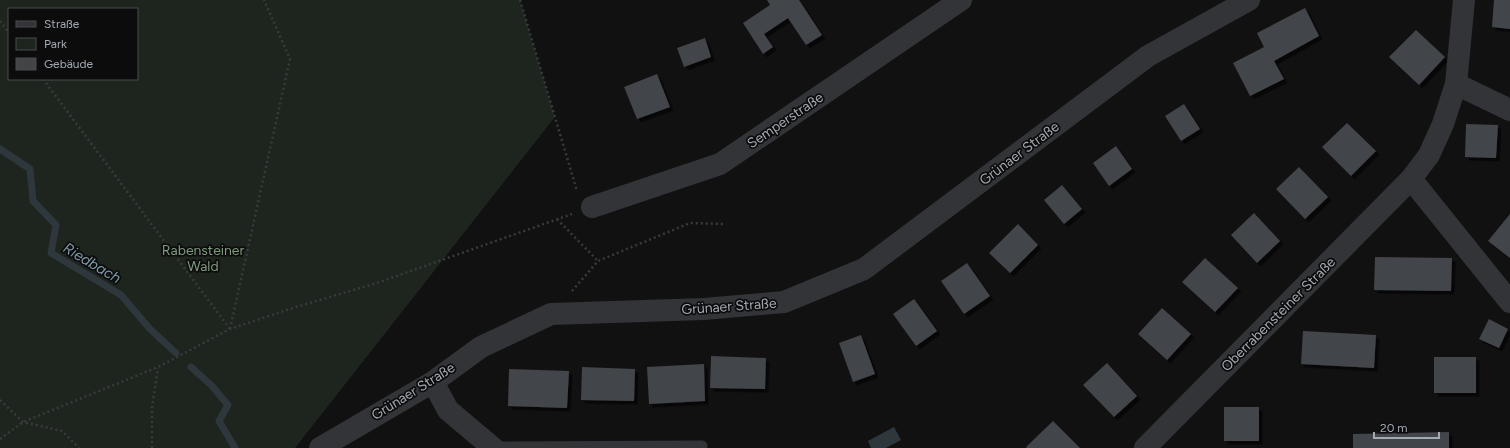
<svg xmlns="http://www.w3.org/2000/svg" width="1510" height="448" font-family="Figtree,sans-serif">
  <defs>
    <filter id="shadow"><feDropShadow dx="3.5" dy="3.5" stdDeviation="0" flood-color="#0009"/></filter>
  </defs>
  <rect width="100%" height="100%" fill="#111112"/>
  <path fill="#1e241e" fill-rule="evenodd" d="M 0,0 L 520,0 L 555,117 L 295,448 L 0,448 ZM 9,9 L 137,9 L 137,79 L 9,79 Z"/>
  <polygon fill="#2e373b" points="894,427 901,440 886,448 871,448 868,441"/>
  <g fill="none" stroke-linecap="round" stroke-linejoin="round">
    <g stroke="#2e373b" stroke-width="7">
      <polyline points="0,149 30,169 33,201 56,225 51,253 121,295 150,329 176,353"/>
      <polyline points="191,367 212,386 228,405 219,421 235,448"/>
    </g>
  </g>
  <g fill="#434448" filter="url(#shadow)">
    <polygon points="767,0 799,0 822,35 806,45 788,18 764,34 773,47 763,54 743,23 770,5"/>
    <polygon points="1494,0 1510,0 1510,29 1492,27"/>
    <polygon points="1305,8 1319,36 1274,61 1284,79 1250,96 1233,63 1264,47 1257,33"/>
    <polygon points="1416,30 1445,57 1419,85 1389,57"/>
    <polygon points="705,38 711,57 684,67 677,48"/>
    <polygon points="657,74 670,107 637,119 624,87"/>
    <polygon points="1184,104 1200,129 1181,141 1165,116"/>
    <polygon points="1347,123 1376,151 1351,176 1322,147"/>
    <polygon points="1466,124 1498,125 1496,158 1465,157"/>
    <polygon points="1116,146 1132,169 1109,186 1093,163"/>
    <polygon points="1299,167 1328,197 1305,219 1276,189"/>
    <polygon points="1062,185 1082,209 1064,224 1044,200"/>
    <polygon points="1254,213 1280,241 1257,263 1231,235"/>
    <polygon points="1510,214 1510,258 1488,241"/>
    <polygon points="1018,224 1038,245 1010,273 989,253"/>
    <polygon points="1375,257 1452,258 1451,291 1374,290"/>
    <polygon points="1205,258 1238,288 1215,312 1182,282"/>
    <polygon points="967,263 990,296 964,314 941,281"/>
    <polygon points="914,299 937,331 916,346 893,314"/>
    <polygon points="1162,308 1191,334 1167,360 1138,334"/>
    <polygon points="1489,319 1508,329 1499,348 1479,339"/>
    <polygon points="1303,331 1376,335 1374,368 1301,364"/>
    <polygon points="861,335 875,374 853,382 839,343"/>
    <polygon points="711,356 766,358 765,389 710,388"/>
    <rect x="1434" y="357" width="42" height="36"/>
    <polygon points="1107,363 1137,396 1114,417 1083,385"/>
    <polygon points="704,364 705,401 649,404 647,367"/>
    <polygon points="582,367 635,369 634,401 581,400"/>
    <polygon points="509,369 569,371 567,408 508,406"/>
    <rect x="1224" y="407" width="35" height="34"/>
    <polygon points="1053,421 1080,448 1027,448 1026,447"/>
    <polygon points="1449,432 1449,448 1353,448 1353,434"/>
  </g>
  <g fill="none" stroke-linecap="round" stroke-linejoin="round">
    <g stroke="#383b3e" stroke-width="2.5" stroke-dasharray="2 3" stroke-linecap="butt">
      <polyline points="520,0 577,191"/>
      <polyline points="0,21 9,33"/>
      <polyline points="43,79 230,329"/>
      <polyline points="557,219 598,261"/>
      <polyline points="572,291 598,261 690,223 724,224"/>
      <polyline points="230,329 290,59 264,0"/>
      <polyline points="0,400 23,422 62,431 79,448"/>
      <polyline points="0,439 23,422 158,367 230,329 296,307 377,283 572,214"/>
      <polyline points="152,448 152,407 158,368"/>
    </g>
    <polyline stroke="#323437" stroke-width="11" points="492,447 702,446"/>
    <g stroke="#323437" stroke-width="22">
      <polyline points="1456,84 1510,110"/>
      <polyline points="1411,179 1510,302"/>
      <polyline points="592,207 720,164 961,0"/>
      <polyline points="433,382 448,410 493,448"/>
      <polyline points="320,448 433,382 481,347 551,314 704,309 784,302 864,269 1148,56 1249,0"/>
      <polyline points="1145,448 1411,179 1429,155 1443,124 1456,84 1464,0"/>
    </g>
  </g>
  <g text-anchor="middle" stroke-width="3.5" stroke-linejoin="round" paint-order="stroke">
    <g font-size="14" fill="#a4aab2" stroke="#0c0c0d">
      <text transform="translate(785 120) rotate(-34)" y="5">Semperstraße</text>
      <text transform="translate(1019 153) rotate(-37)" y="5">Grünaer Straße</text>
      <text transform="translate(729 306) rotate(-4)" y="5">Grünaer Straße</text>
      <text transform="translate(1278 314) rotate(-45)" y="5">Oberrabensteiner Straße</text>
      <text transform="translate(413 391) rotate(-32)" y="5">Grünaer Straße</text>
    </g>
    <g font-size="14" fill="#7f9b7c" stroke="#0c0c0d">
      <text x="203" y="255">Rabensteiner<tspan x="203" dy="16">Wald</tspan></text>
    </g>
    <g font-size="15" font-style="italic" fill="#7d9baa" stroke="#0c0c0d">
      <text transform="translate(92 263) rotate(31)" y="5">Riedbach</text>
    </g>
  </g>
  <rect x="8" y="8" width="130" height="72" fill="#0c0c0d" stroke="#494b4f"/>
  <rect x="16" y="21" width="20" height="6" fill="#323437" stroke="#494b4f"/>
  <text x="44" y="28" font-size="12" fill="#a4aab2">Straße</text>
  <rect x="16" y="38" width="20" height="12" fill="#1e241e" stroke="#494b4f"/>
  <text x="44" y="48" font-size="12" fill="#a4aab2">Park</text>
  <rect x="16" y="58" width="20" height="12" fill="#434448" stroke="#494b4f"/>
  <text x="44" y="68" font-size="12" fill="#a4aab2">Gebäude</text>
  <path d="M1374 432v6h65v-6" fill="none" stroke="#a4aab2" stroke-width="2"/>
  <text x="1380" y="432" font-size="12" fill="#a4aab2" stroke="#0c0c0d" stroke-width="3" paint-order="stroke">20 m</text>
</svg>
